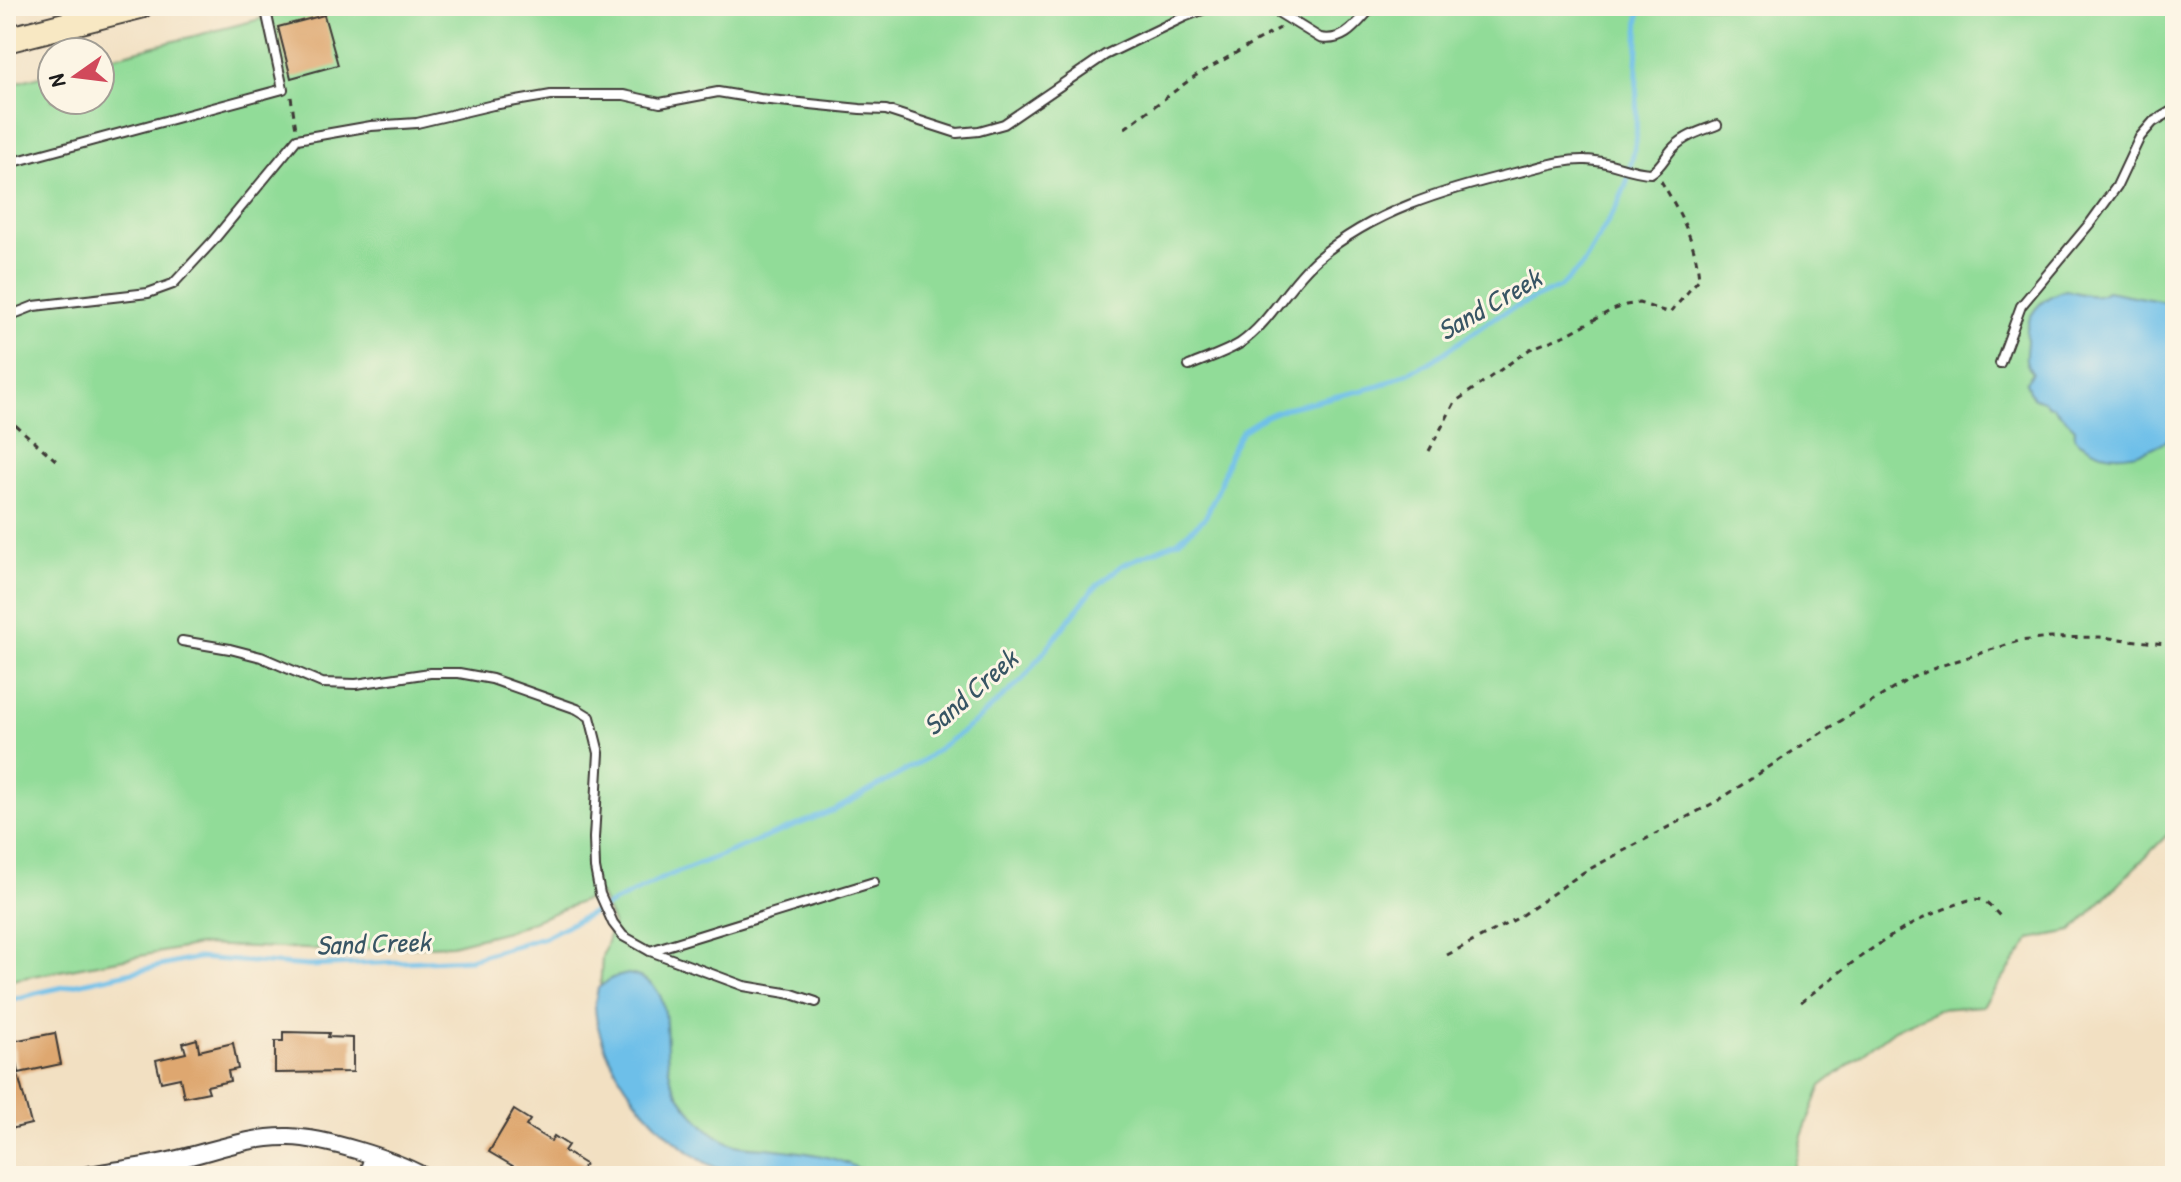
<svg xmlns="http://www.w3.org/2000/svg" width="2181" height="1182" font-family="'Patrick Hand',sans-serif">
  <rect width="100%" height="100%" fill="#fcf5e5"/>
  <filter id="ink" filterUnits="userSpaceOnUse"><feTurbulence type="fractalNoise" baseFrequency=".0125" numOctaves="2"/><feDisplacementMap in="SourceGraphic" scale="16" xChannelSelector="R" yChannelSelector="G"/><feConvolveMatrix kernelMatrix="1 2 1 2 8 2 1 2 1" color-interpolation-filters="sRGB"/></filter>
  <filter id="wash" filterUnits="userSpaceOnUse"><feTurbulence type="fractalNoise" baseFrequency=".006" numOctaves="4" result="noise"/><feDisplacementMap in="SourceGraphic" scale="32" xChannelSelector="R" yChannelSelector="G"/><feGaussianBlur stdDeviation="1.8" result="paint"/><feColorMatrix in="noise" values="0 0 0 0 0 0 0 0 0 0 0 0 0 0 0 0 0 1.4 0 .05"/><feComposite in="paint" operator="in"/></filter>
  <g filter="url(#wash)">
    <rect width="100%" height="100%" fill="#f2e0c2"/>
    <polygon fill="#91dc98" stroke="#567c5a" stroke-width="2" points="311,6 2175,6 2175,827 2072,931 2031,939 1983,1006 1938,1009 1895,1029 1821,1086 1802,1136 1792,1176 752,1176 729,1169 599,1009 602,957 613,923 600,894 511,930 452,945 331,950 199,945 6,981 6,85 52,73 52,100 100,100 100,60"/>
    <g fill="#6dbfe9" stroke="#446e82" stroke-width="2">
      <path d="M 2066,290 C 2079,293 2096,300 2107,291 L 2170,303 L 2175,306 L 2175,434 C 2151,453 2114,464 2087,446 C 2078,441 2073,439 2075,428 L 2053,407 L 2048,406 L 2044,401 L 2034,398 L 2029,392 L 2026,382 L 2032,372 C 2023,361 2026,354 2027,342 C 2027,337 2026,333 2027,329 C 2030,308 2047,295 2066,290 Z"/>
      <path d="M 628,974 C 678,982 662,1033 669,1070 C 671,1084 679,1097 688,1108 C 701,1123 712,1135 730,1143 C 740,1148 755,1147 766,1148 C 804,1152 840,1155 872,1176 C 844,1176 815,1176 787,1176 C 773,1176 758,1178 744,1176 C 679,1168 597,1070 595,1006 C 595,1000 597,994 598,988 L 612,978 Z"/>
    </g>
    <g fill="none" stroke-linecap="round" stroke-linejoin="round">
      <polyline stroke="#6dbfe9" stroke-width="5" points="6,1002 36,993 197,958 309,966 470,959 544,937 663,878 835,810 916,765 974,723 1023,679 1093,589 1122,565 1178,541 1205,518 1218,490 1230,453 1243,430 1264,417 1286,408 1380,386 1432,361 1497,316 1560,287 1582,266 1618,204 1627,182 1636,141 1637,66 1639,16 1642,6"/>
    </g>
    <g id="blocks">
      <g fill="#dea770">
        <polygon points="324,15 338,65 291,78 278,27"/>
        <polygon points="283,1032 329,1033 328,1037 353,1038 353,1072 275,1073 275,1041 283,1041"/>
        <polygon points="55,1033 61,1064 19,1073 13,1041"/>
        <polygon points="197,1039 199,1051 233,1043 238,1069 228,1071 230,1081 207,1086 209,1092 184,1097 180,1078 161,1082 156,1060 186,1053 183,1043"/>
        <polygon points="17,1071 31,1124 10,1129 8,1120 6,1121 6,1074"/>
        <polygon points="514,1110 530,1120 526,1126 551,1141 554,1136 568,1145 564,1151 585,1164 578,1176 530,1176 489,1152"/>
      </g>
    </g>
  </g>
  <g filter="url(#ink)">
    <use href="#blocks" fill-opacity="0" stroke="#3c3935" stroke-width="2"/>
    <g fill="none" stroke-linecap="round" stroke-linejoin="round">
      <g stroke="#3c3935" stroke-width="12">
        <g id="lane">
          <path d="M 1268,6 L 1320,38 C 1345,43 1357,23 1373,6"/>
          <polyline points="6,164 283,89 265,6"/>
          <polyline points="6,317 34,306 148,293 173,284 213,241 297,139 371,126 417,123 493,105 551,95 624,95 660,103 718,92 760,99 860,109 886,110 957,133 979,131 1004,124 1105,55 1184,17 1213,6"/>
          <polyline points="2000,363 2021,306 2091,222 2117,186 2140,137 2153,122 2175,109"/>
          <path d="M 1189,366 C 1205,359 1224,353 1239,344 C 1271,322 1288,284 1317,259 C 1373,211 1444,190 1515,173 C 1538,168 1562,159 1586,160 C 1608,160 1630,173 1651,173 C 1662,166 1665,156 1674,147 C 1686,135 1701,131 1717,125"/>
          <polyline points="182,641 230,649 261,657 322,683 356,684 430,673 459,673 492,679 577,709 590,717 599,753 594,838 595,868 600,894 613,923 623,936 650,951 744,986 792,994 816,1002"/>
          <polyline points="650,951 874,882"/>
        </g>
      </g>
      <g stroke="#3c3935" stroke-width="20">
        <g id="street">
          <path d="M 84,1176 C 112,1171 141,1167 169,1161 C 209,1153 247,1136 289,1137 C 325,1138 392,1159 423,1176"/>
          <polyline points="367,1176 373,1157"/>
        </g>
      </g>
      <g stroke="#3c3935" stroke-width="28">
        <polyline id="secondary" points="6,40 140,6"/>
      </g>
      <g stroke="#3c3935" stroke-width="3" stroke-dasharray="6 6" stroke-linecap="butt">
        <polyline points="291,97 296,129"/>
        <polyline points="1125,128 1195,76 1280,28"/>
        <polyline points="6,417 59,463"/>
        <path d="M 1429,451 L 1455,402 L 1530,349 L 1566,335 L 1610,311 L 1626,305 L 1639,303 L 1670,313 L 1699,279 C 1696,242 1680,212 1661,181"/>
        <polyline points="1447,955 1516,919 1584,872 1719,800 1813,738 1909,679 1940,666 2019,641 2051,638 2100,637 2175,645"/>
        <path d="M 1801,1002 C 1849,965 1895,927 1952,906 C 1961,903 1972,897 1982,900 C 1988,902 1995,911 2000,916"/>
      </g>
      <use href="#lane" stroke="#fff" stroke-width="8"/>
      <use href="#street" stroke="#fff" stroke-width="16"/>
      <use href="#secondary" stroke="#f8e8c3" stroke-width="24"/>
    </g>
  </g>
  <g text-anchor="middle" stroke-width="6" stroke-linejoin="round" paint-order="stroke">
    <g font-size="28" font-style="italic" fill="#385564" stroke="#fcf5e5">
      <text transform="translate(1489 304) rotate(-30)" y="10">Sand Creek</text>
      <text transform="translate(970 692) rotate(-41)" y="10">Sand Creek</text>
      <text transform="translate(373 943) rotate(-2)" y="10">Sand Creek</text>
    </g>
  </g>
  <rect width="2181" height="1182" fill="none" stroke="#fcf5e5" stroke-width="32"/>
  <g transform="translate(76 76) rotate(256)"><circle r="38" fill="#fcf5e5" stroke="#a29e95" stroke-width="2"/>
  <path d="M0-6L14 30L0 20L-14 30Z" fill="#d1495b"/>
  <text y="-12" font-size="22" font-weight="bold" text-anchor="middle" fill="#1c1c1c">N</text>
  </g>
</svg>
